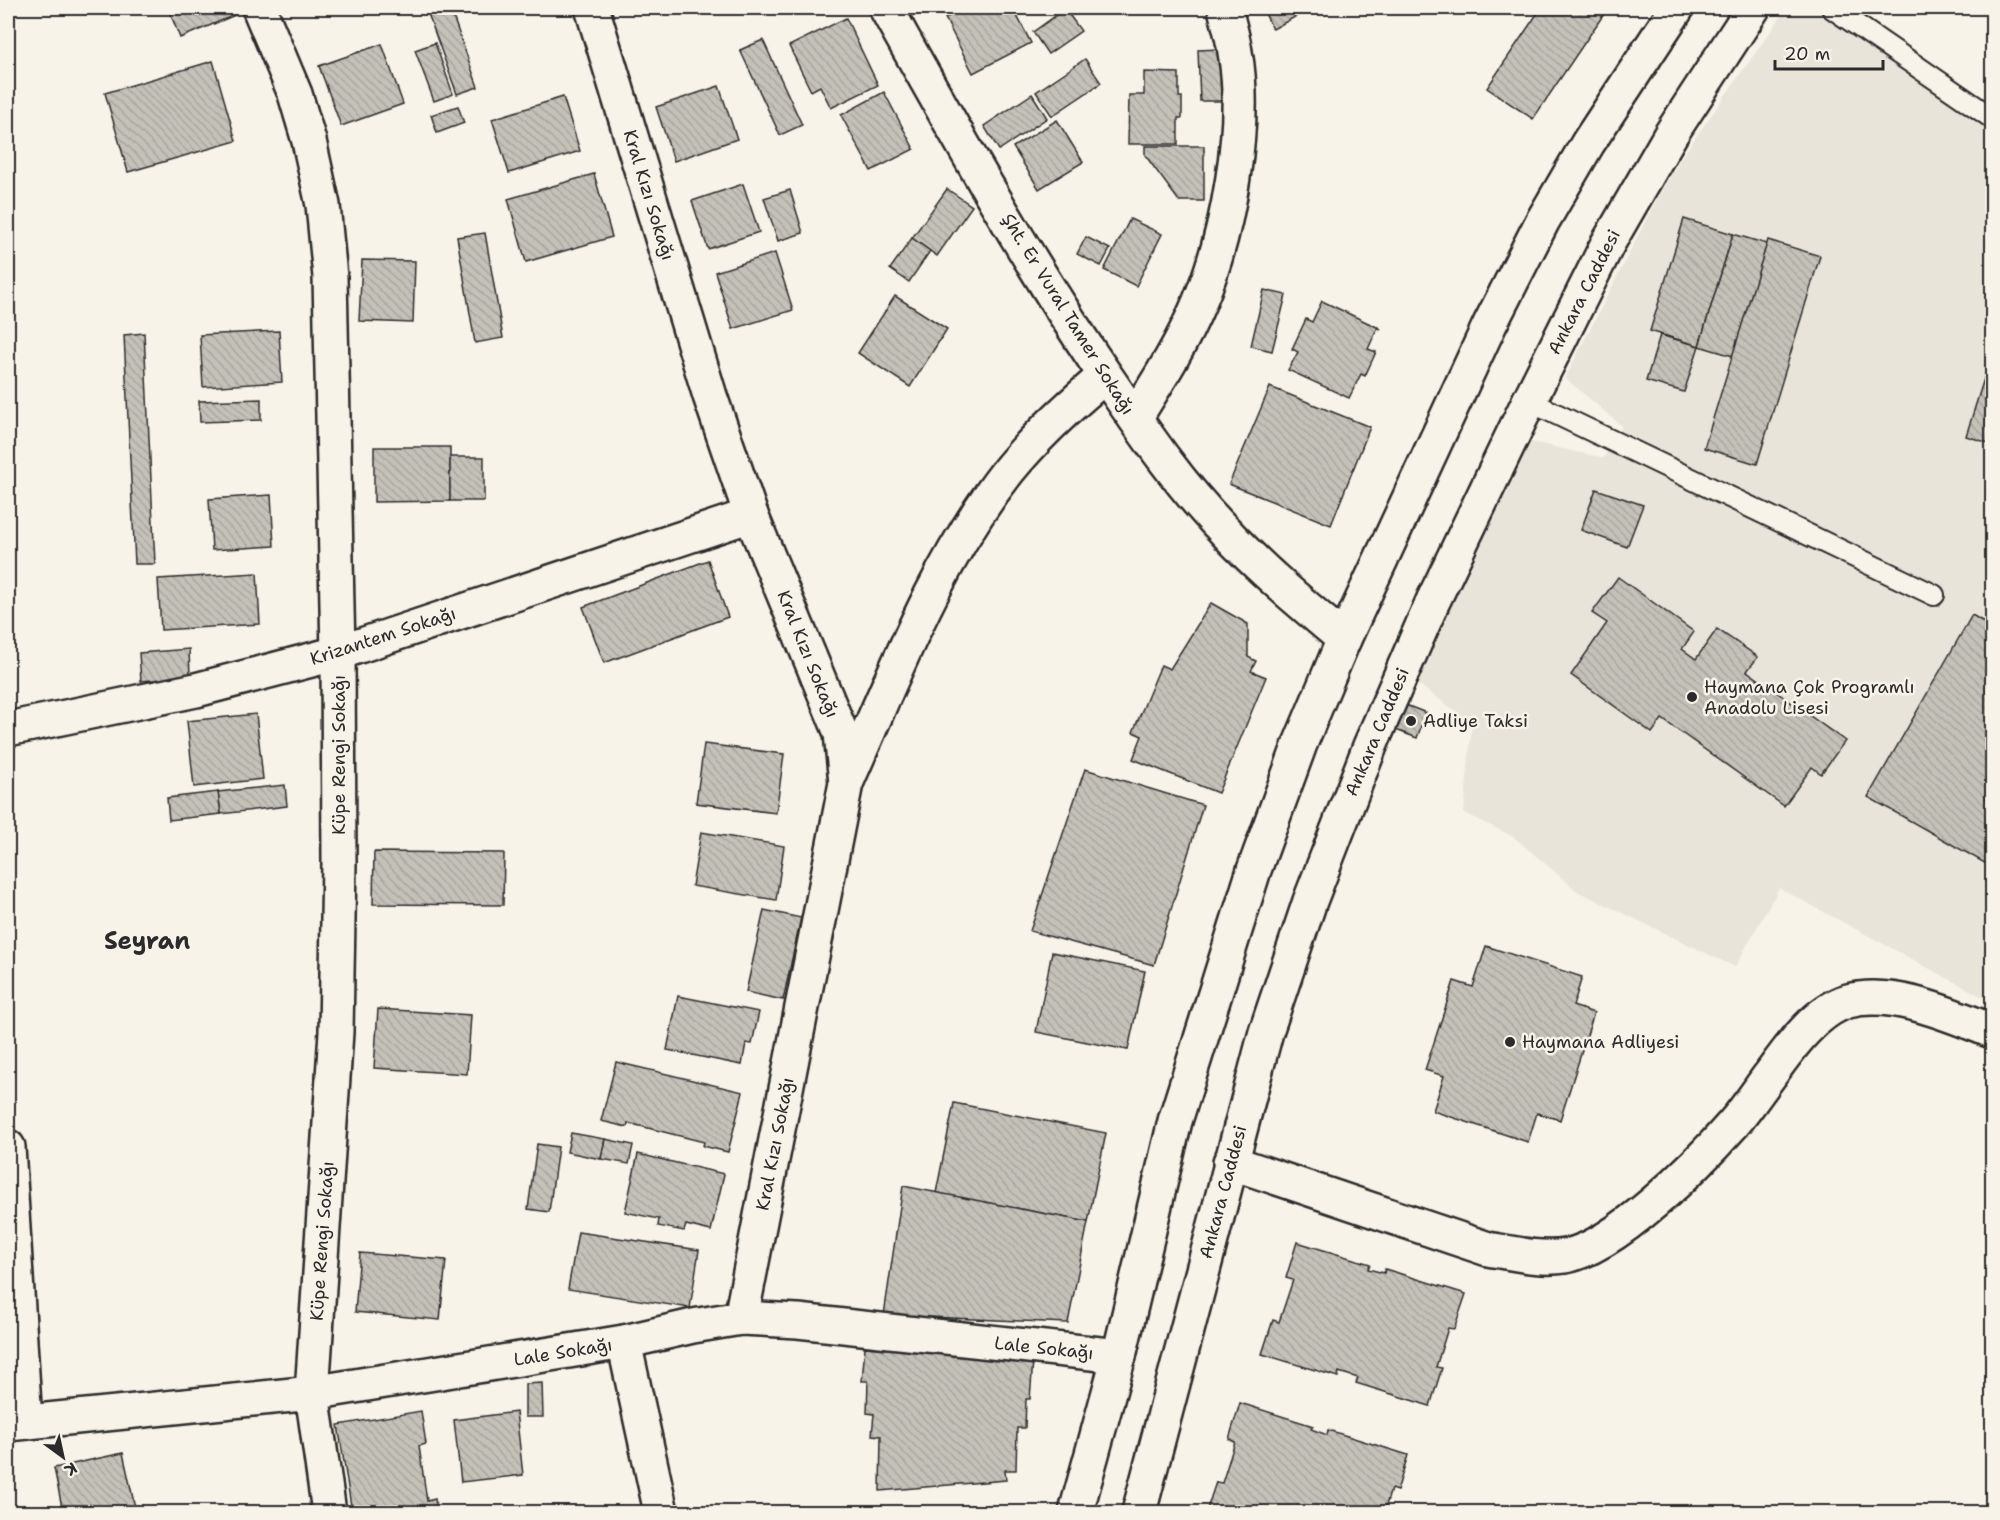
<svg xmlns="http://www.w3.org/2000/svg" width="2000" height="1520" font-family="'Shantell Sans',sans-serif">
  <defs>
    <pattern id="building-back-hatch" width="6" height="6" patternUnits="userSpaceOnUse" patternTransform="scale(1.5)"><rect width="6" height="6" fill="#c4c1b9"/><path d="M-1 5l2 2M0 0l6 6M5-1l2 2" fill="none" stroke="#a9a69f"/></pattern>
  </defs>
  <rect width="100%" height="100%" fill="#f7f3e8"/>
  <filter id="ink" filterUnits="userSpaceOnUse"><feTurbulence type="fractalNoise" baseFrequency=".0167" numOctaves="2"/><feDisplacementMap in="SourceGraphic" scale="12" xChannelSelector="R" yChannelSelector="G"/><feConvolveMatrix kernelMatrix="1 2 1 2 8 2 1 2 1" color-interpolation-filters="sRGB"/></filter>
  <g filter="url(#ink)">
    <polygon fill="#e8e4da" points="1787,8 1854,8 1988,101 1992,100 1992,1002 1779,888 1735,967 1577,891 1514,837 1464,813 1472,723 1414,681 1531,442 1604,458 1622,426 1565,378 1659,195 1681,158"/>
    <g fill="url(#building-back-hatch)" stroke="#2b2b2b" stroke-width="1.5">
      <polygon points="176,8 232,8 235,15 180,38 169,10"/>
      <polygon points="367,8 386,8 369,14"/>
      <polygon points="426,8 450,8 478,87 457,94"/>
      <polygon points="965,8 1013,8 1031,43 973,73 945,18"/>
      <polygon points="1262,8 1311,8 1273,29"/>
      <polygon points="1541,8 1608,8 1533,119 1487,88"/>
      <polygon points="1065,9 1081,31 1048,54 1033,32"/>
      <polygon points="846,18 878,85 831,108 820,86 811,91 789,46"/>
      <polygon points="763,40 802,125 780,135 740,50"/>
      <polygon points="435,43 453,94 434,101 415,50"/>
      <polygon points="382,44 403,104 341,126 319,66"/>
      <polygon points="1220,49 1221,101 1200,101 1198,50"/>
      <polygon points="1085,59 1101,83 1052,116 1036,92"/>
      <polygon points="213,61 236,141 128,172 105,93"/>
      <polygon points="1144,72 1179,73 1179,97 1182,97 1182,118 1178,118 1178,144 1128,144 1129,95 1144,95"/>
      <polygon points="719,86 737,139 674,161 656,107"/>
      <polygon points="884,92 914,149 871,171 841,115"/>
      <polygon points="1032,94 1047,118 999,150 984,126"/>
      <polygon points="563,97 580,151 509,173 492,119"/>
      <polygon points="458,106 464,123 437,133 431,115"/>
      <polygon points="1057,120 1083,162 1039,189 1013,147"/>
      <polygon points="1145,146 1204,146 1204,201 1179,201 1145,155"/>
      <polygon points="594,174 612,237 526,262 508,199"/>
      <polygon points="743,184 759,232 708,249 692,201"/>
      <polygon points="947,189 972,206 937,256 912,238"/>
      <polygon points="790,190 803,233 778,241 764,198"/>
      <polygon points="1130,219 1162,234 1136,286 1104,270"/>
      <polygon points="1684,219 1733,234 1699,346 1650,331"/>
      <polygon points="485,233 503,338 475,343 457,237"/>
      <polygon points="1733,234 1767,244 1733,356 1699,346"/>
      <polygon points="1086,237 1110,249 1101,266 1077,254"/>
      <polygon points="912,238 930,251 909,282 890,269"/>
      <polygon points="1768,240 1820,256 1757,464 1704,448"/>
      <polygon points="775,253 793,310 733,329 715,272"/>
      <polygon points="362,260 415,261 413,323 359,321"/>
      <polygon points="1264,290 1286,295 1272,351 1251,346"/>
      <polygon points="895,296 947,329 910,387 858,353"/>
      <polygon points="1322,301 1381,329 1378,327 1368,349 1376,352 1365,376 1361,374 1349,398 1288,370 1298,352 1292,349 1306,319 1312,322"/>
      <polygon points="279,331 282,382 203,387 200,335"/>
      <polygon points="144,333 155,564 135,564 124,335"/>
      <polygon points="1660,335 1699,346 1684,392 1646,381"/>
      <polygon points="1992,353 1992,444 1966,436"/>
      <polygon points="1270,387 1370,427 1331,525 1229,484"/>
      <polygon points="261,399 261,420 200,422 199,401"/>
      <polygon points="374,447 450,447 450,501 374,502"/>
      <rect x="450" y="457" width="34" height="44"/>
      <polygon points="1596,489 1643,505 1627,547 1581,530"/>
      <polygon points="271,495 274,546 212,550 209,499"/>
      <polygon points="708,560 728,617 604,663 583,607"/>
      <polygon points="257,573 260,624 161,630 158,579"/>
      <polygon points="1618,577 1694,632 1682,649 1696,659 1717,629 1758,657 1747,671 1845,741 1821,774 1812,767 1784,806 1662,719 1652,733 1571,675 1607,623 1592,613"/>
      <polygon points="1211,603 1248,624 1248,657 1256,661 1251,671 1266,677 1218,793 1133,759 1142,736 1133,732 1161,665 1170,669"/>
      <polygon points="1972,615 1992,627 1992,788 1986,799 1992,803 1992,862 1990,866 1868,797"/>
      <polygon points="189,649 190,677 141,681 139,653"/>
      <polygon points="1406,705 1426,713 1417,738 1396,730"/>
      <polygon points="256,714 263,779 194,787 187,721"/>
      <polygon points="704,744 784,754 776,813 696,803"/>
      <polygon points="1085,769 1203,805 1154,965 1030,931"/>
      <polygon points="285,785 287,806 221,814 218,792"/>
      <polygon points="218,792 221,814 169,820 167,798"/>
      <polygon points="701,832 784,846 776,900 692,886"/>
      <polygon points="374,852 504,853 503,905 373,904"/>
      <polygon points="764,910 801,918 783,1000 746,992"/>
      <polygon points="1486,946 1582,977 1573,1006 1594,1013 1560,1120 1537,1113 1528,1142 1433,1111 1444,1076 1425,1070 1454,981 1473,987"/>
      <polygon points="1052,952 1145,971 1128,1050 1036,1032"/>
      <polygon points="678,996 759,1012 752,1044 746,1043 742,1065 667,1050"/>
      <polygon points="378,1009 471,1015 467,1074 374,1068"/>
      <polygon points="616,1062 743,1092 728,1152 703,1146 704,1142 628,1123 627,1127 601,1121"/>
      <polygon points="954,1103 1106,1133 1088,1222 936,1193"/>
      <polygon points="571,1133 605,1139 601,1159 567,1152"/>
      <polygon points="605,1139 633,1145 629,1164 601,1159"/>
      <polygon points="537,1144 558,1147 549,1212 528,1209"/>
      <polygon points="638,1154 724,1174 711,1231 686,1225 684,1231 658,1226 659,1219 625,1212"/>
      <polygon points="903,1186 1088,1222 1068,1323 884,1315"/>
      <polygon points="578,1232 699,1250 690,1308 568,1289"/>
      <polygon points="1297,1242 1370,1264 1368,1269 1384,1273 1385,1269 1466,1294 1454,1329 1448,1328 1436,1367 1442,1368 1430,1406 1356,1383 1358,1378 1339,1372 1338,1377 1262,1354 1273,1320 1279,1322 1293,1280 1286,1278"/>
      <polygon points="360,1253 446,1260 440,1320 355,1312"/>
      <polygon points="865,1347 1033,1360 1030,1399 1026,1399 1025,1428 1017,1428 1016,1470 1005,1470 1006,1480 880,1491 881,1436 872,1435 874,1414 867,1413 868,1381 862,1381"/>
      <polygon points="542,1383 543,1417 525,1417 525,1384"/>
      <polygon points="1240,1403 1313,1426 1311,1429 1327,1435 1328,1430 1408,1455 1397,1491 1391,1489 1384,1512 1206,1512 1216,1482 1222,1483 1235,1442 1229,1439"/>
      <polygon points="421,1411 426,1444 419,1446 427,1501 435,1499 437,1512 352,1512 338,1425"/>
      <polygon points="516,1412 523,1475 461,1482 454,1420"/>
      <polygon points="123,1453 136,1512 63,1512 54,1468"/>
      <polygon points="861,1507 863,1512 833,1512"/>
    </g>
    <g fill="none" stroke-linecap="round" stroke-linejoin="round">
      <g stroke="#2b2b2b" stroke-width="24">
        <g id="service">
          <polyline points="1832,8 1992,118"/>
          <polyline points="1529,401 1934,595"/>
        </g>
      </g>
      <g stroke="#2b2b2b" stroke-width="38">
        <g id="minor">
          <polyline points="259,8 295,94 309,141 323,205 330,277 338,653 339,862 336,1032 312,1393 329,1512"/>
          <polyline points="592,8 710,396 751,515 841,733 846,783 741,1318"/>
          <path d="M 886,8 C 957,135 1029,265 1112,385 C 1146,435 1181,486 1223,529 C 1260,569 1302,604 1344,639"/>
          <path d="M 1135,418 C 1158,381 1182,344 1199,303 C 1228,235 1248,124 1235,52 C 1233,37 1228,22 1225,8"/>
          <polyline points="8,729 196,690 338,653 751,515"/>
          <path d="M 847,781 C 894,675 936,563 1008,471 C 1037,435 1070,405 1105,376"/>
          <polyline points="8,1147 25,1422"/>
          <path d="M 1230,1162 L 1488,1249 C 1512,1253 1540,1260 1565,1256 C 1615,1248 1700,1162 1734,1123 C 1747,1108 1758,1091 1770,1075 C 1788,1050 1816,1010 1848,1001 C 1893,989 1951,1015 1992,1031"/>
          <polyline points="624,1342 661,1512"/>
          <polyline points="8,1424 312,1393 624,1342 693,1326 741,1318 798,1321 1119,1356"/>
        </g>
      </g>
      <g stroke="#2b2b2b" stroke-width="38">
        <g id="primary">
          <polyline points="1076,1512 1119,1356 1175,1121 1254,870 1300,744 1344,639 1490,324 1542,222 1588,143 1677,8"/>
          <polyline points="1139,1512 1266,1032 1310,901 1370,746 1433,601 1529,401 1607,245 1671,134 1753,8"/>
        </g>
      </g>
      <use href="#service" stroke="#f7f3e8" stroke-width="20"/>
      <use href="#minor" stroke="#f7f3e8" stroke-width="33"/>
      <use href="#primary" stroke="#f7f3e8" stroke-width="33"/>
    </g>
  </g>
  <g fill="#2b2b2b" stroke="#f7f3e8" stroke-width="2">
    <circle cx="1692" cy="697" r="6"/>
    <circle cx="1411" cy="721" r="6"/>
    <circle cx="1510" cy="1042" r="6"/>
  </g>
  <g text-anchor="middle" stroke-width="5" stroke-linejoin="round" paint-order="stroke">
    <g font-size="18" fill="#2b2b2b" stroke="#f7f3e8">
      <text transform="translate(649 195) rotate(73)" y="6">Kral Kızı Sokağı</text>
      <text transform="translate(1584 292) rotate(-63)" y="6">Ankara Caddesi</text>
      <text transform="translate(1068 314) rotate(58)" y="6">Şht. Er Vural Tamer Sokağı</text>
      <text transform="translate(383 636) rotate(-18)" y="6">Krizantem Sokağı</text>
      <text transform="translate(808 654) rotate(68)" y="6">Kral Kızı Sokağı</text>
      <text transform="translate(1377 732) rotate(-67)" y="6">Ankara Caddesi</text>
      <text transform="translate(339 755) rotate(-90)" y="6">Küpe Rengi Sokağı</text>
      <text transform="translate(775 1144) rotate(-79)" y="6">Kral Kızı Sokağı</text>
      <text transform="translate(1223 1192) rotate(-75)" y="6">Ankara Caddesi</text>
      <text transform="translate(322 1241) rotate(-86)" y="6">Küpe Rengi Sokağı</text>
      <text transform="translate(1044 1348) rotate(6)" y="6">Lale Sokağı</text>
      <text transform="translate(563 1352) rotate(-9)" y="6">Lale Sokağı</text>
    </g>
    <g font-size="18" fill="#2b2b2b" stroke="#f7f3e8" text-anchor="start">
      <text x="1704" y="693">Haymana Çok Programlı<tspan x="1704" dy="21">Anadolu Lisesi</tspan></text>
      <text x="1423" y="727">Adliye Taksi</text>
      <text x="1522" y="1048">Haymana Adliyesi</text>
    </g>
    <g font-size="24" font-weight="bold" fill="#2b2b2b" stroke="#f7f3e8">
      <text x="147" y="949">Seyran</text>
    </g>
  </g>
  <rect width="2000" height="1520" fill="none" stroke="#f7f3e8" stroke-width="30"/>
  <rect x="15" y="15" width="1970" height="1490" fill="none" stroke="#2b2b2b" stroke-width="2" filter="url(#ink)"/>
  <g transform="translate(63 1457) rotate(147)" stroke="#f7f3e8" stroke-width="4.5" paint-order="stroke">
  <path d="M0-4.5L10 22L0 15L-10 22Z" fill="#2b2b2b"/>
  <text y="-9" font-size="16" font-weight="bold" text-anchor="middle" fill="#2b2b2b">K</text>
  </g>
  <path d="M1775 60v9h108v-9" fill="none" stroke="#2b2b2b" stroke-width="3"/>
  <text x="1784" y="60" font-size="18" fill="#2b2b2b" stroke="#f7f3e8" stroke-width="4.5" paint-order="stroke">20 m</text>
</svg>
